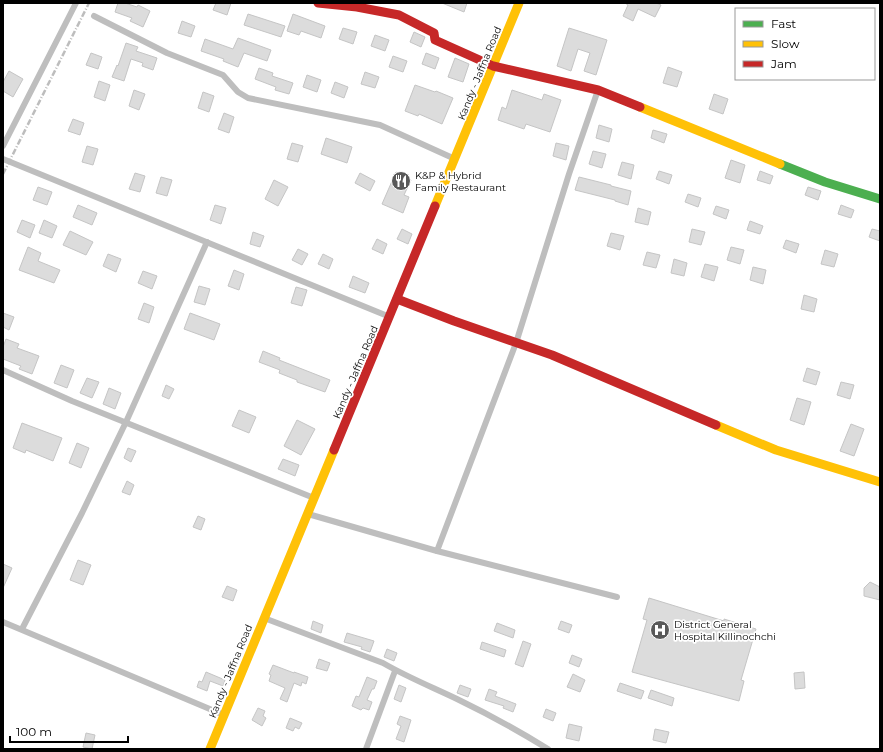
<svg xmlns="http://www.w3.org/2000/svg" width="883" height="752" font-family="Montserrat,sans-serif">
  <rect width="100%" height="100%" fill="#fff"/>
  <g fill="#dcdcdc" stroke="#c5c5c5">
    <polygon points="118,3 125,3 137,7 138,5 150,11 143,27 130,21 132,18 115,12"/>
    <polygon points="216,3 231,3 227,15 213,10"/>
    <polygon points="442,3 467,3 464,12"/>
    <polygon points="625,3 656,3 661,5 655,17 638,9 633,21 623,16 628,5"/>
    <polygon points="248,14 285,26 281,37 244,25"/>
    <polygon points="293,14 325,26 321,38 301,31 299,35 287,31"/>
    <polygon points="182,21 195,26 191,37 178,33"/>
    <polygon points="343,28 357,32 353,44 339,39"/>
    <polygon points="569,28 607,40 596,75 584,71 590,53 578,49 571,71 557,66"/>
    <polygon points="414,32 425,37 421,47 410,42"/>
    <polygon points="375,35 389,40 385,51 371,46"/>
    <polygon points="238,38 271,50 267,61 244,53 238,67 223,61 224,59 201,51 205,39 233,49"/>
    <polygon points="126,43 138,47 136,51 157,58 153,70 142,66 143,63 131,59 124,81 112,77 117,65 118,66"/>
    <polygon points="91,53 102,57 98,69 86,65"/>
    <polygon points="426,53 439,58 435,69 422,64"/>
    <polygon points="393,56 407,61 403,72 389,67"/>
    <polygon points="455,58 469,64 463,82 448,77"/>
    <polygon points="668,67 682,72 677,87 663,83"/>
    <polygon points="259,68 273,73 272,76 293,83 289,94 275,90 276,87 255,79"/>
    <polygon points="9,71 23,79 13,97 3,91 3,82"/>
    <polygon points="365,72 379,77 375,88 361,84"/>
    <polygon points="307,75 321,80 317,92 303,87"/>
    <polygon points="99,81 110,85 105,101 94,97"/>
    <polygon points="335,82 348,87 344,98 331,93"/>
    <polygon points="415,85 435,92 436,91 453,98 442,124 419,114 418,116 405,111"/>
    <polygon points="134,90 145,94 139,110 129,106"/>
    <polygon points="512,90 542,100 544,94 561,100 550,132 526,124 524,129 498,120 502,107 506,109"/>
    <polygon points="203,92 214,96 209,112 198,108"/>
    <polygon points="714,94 728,99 723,114 709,109"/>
    <polygon points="224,113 234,117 229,133 218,129"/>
    <polygon points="73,119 84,123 80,135 68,131"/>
    <polygon points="599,125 612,129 609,142 596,138"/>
    <polygon points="653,130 667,134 664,143 651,138"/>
    <polygon points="326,138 352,147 347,163 321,154"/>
    <polygon points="292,143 303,146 298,162 287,159"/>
    <polygon points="556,143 569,146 566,160 553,156"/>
    <polygon points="87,146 98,149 93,165 82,162"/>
    <polygon points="593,151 606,154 602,168 589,164"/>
    <polygon points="731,160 745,165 740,183 725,178"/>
    <polygon points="622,162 634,165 631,179 618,175"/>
    <polygon points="659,171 672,175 669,184 656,179"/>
    <polygon points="760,171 773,176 770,184 757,180"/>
    <polygon points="396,172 411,180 404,195 409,197 403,213 382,204"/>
    <polygon points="135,173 145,176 140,192 129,189"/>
    <polygon points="360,173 375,181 370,191 355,183"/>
    <polygon points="161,177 172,180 167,196 156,193"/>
    <polygon points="579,177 611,185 611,186 631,191 628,205 615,201 615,200 575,190"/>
    <polygon points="274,180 288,187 278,206 265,199"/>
    <polygon points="38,187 52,192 47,205 33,200"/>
    <polygon points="808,187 821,191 818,200 805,195"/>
    <polygon points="688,194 701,198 698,207 685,202"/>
    <polygon points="78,205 97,213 92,225 73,217"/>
    <polygon points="215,205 226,208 221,224 210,220"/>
    <polygon points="841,205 854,210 851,218 838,214"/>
    <polygon points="716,206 729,210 726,219 713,214"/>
    <polygon points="638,208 651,212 648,225 635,222"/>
    <polygon points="22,220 35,225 30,238 17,232"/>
    <polygon points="44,220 57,226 52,238 39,233"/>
    <polygon points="750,221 763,226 760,234 747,230"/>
    <polygon points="402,229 412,234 408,244 397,239"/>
    <polygon points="692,229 705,232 701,245 689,242"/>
    <polygon points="872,229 880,231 880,241 869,237"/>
    <polygon points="70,231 93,242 86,255 63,245"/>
    <polygon points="253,232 264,236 260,247 250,244"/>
    <polygon points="611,233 624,236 620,250 607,246"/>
    <polygon points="377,239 387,244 383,254 372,249"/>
    <polygon points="786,240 799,244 796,253 783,248"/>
    <polygon points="28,247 41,253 38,261 60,270 54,283 19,270"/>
    <polygon points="731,247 744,250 740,264 727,260"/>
    <polygon points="298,249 308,254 302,265 292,260"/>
    <polygon points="825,250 838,254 834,267 821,264"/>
    <polygon points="647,252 660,255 656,268 643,265"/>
    <polygon points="108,254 121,259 116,272 103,266"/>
    <polygon points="323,254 333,259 329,269 318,264"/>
    <polygon points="674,259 687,263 684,276 671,273"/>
    <polygon points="705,264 718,267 714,281 701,277"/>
    <polygon points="753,267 766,270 763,284 750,280"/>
    <polygon points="234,270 244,274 239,290 228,286"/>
    <polygon points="143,271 157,276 152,289 138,283"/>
    <polygon points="353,276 369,283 365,293 349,287"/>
    <polygon points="199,286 210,289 205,305 194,302"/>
    <polygon points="296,287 307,290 302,306 291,303"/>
    <polygon points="804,295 817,299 814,312 801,309"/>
    <polygon points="144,303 154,307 149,323 138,319"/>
    <polygon points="3,313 14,317 9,330 3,327"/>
    <polygon points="190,313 220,324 214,340 184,329"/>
    <polygon points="6,339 19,344 17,348 39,356 32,374 19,369 21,366 3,359 3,347"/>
    <polygon points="263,351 280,358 279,360 330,380 325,392 297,382 297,380 279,373 280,370 259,362"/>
    <polygon points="61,365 74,370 67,388 54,383"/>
    <polygon points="807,368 820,372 816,385 803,381"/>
    <polygon points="87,378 99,382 92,398 80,393"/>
    <polygon points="841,382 854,385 850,399 837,395"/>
    <polygon points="166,385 174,389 169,399 162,396"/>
    <polygon points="109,388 121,393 115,409 103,404"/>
    <polygon points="797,398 811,402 804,425 790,420"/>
    <polygon points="239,410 256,417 249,433 232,426"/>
    <polygon points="297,420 315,429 301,455 284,446"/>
    <polygon points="22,423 62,438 53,461 26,450 25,453 13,448"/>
    <polygon points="851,424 864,429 854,456 840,451"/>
    <polygon points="77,443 89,448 81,468 69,463"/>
    <polygon points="128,448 136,451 131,462 124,458"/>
    <polygon points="283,459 299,465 295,476 278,469"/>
    <polygon points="127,481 134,485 130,495 122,492"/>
    <polygon points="198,516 205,519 201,530 193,527"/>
    <polygon points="78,560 91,565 83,585 70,580"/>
    <polygon points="3,564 12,568 3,588"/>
    <polygon points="870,582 880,587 880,600 864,596 864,588"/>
    <polygon points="227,586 237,590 233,601 222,597"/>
    <polygon points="649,598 724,621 724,619 756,629 741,680 744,681 739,701 632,672 647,620 643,619"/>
    <polygon points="313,621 323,625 321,633 311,629"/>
    <polygon points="561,621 572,625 569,633 558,629"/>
    <polygon points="497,623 515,630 513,638 494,631"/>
    <polygon points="347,633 374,641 370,652 361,649 362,647 344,642"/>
    <polygon points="523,641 531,644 523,667 515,664"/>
    <polygon points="482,642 506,650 504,657 480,649"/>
    <polygon points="387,649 397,653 394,661 384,657"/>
    <polygon points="572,655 582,659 579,667 569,663"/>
    <polygon points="319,659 330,663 327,671 316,668"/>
    <polygon points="273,665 294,673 294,672 308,677 306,684 302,682 301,686 294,683 287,702 280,699 285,688 269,681 271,675 269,674"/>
    <polygon points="206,672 225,680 223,686 210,681 207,691 197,687 199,681 202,682"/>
    <polygon points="804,672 805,688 795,689 794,673"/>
    <polygon points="573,674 585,680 580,692 567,687"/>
    <polygon points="367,677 377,681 374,689 372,689 367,700 372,702 369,710 363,708 361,710 352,706 356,696 359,697"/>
    <polygon points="620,683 644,691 641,699 617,691"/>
    <polygon points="399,685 406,688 401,702 394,699"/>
    <polygon points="460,685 471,689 468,697 457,693"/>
    <polygon points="489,689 497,692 495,696 516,704 513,712 503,708 504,706 485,700"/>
    <polygon points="651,690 674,698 672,706 648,698"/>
    <polygon points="258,708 265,711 263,716 266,718 262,726 252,720"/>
    <polygon points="546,709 556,713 553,721 543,717"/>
    <polygon points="400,716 411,720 404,742 396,739 401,726 397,724"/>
    <polygon points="290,718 302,723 299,729 295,727 293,731 286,728"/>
    <polygon points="569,724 582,727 579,741 566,738"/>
    <polygon points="655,729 669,732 666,743 653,740"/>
    <polygon points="86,733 95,735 92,749 83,747"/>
  </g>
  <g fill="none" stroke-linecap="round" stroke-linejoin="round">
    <g stroke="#bebebe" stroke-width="6">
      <polyline points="94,16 167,53 223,75 238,92 248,98 380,125 455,159"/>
      <polyline points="3,146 76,3"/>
      <polyline points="3,159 390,317"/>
      <polyline points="3,370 72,401 314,498"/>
      <polyline points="308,514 437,551 617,597"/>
      <polyline points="437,551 516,343 569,174 598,90"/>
      <path d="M 264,618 L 383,663 C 407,677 432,687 457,699 C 488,714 519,731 548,749"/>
      <polyline points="3,622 224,715"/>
      <polyline points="22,629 82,513 126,422 207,242"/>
      <polyline points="366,749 395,671"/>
    </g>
    <polyline stroke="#4caf50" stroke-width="9" points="780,164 825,182 880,199"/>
    <g stroke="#ffc107" stroke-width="9">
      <polyline points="640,107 780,164"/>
      <polyline points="435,206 519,3"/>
      <polyline points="716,425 776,450 880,482"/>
      <polyline points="210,749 334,450"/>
    </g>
    <g stroke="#c62828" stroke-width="9">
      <polyline points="318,3 357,7 399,15 434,33 435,40 493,66 598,90 640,107"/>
      <polyline points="397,299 454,321 552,355 716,425"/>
      <polyline points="334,450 435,206"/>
    </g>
    <polyline stroke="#bdbdbd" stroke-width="2.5" stroke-dasharray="6 2 1 2" stroke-linecap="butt" points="3,174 89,3"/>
  </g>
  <defs>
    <g id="restaurant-disc" transform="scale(1)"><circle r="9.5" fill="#595959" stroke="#fff"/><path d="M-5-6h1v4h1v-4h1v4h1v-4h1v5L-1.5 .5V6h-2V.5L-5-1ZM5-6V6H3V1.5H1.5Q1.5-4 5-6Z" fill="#fff"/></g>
    <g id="hospital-disc" transform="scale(1)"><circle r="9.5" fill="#595959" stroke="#fff"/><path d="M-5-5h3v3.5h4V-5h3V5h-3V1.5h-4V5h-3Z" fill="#fff"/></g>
  </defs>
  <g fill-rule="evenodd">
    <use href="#restaurant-disc" x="401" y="181"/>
    <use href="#hospital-disc" x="660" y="630"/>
  </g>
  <g text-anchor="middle" stroke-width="3.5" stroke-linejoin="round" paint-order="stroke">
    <g font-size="10" fill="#000" stroke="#fff">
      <text transform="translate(479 73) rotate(-68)" y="4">Kandy - Jaffna Road</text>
      <text transform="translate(355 372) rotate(-67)" y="4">Kandy - Jaffna Road</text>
      <text transform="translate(230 671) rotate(-68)" y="4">Kandy - Jaffna Road</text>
    </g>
    <g font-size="10" fill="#000" stroke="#fff" text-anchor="start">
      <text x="415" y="179">K&amp;P &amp; Hybrid<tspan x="415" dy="12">Family Restaurant</tspan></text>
      <text x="674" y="628">District General<tspan x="674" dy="12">Hospital Killinochchi</tspan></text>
    </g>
  </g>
  <rect width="883" height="752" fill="none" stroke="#000000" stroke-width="8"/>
  <rect x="735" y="8" width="140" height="72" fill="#ffffff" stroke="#999999"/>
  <rect x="743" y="21" width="20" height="6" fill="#4caf50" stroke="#999999"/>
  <text x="771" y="28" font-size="12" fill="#000000">Fast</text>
  <rect x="743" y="41" width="20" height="6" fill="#ffc107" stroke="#999999"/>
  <text x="771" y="48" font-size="12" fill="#000000">Slow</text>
  <rect x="743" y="61" width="20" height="6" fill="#c62828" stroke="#999999"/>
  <text x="771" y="68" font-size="12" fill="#000000">Jam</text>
  <path d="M10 736v6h118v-6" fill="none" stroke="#000000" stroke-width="2"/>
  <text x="16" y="736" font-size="12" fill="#000000" stroke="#ffffff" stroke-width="3" paint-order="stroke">100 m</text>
</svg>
